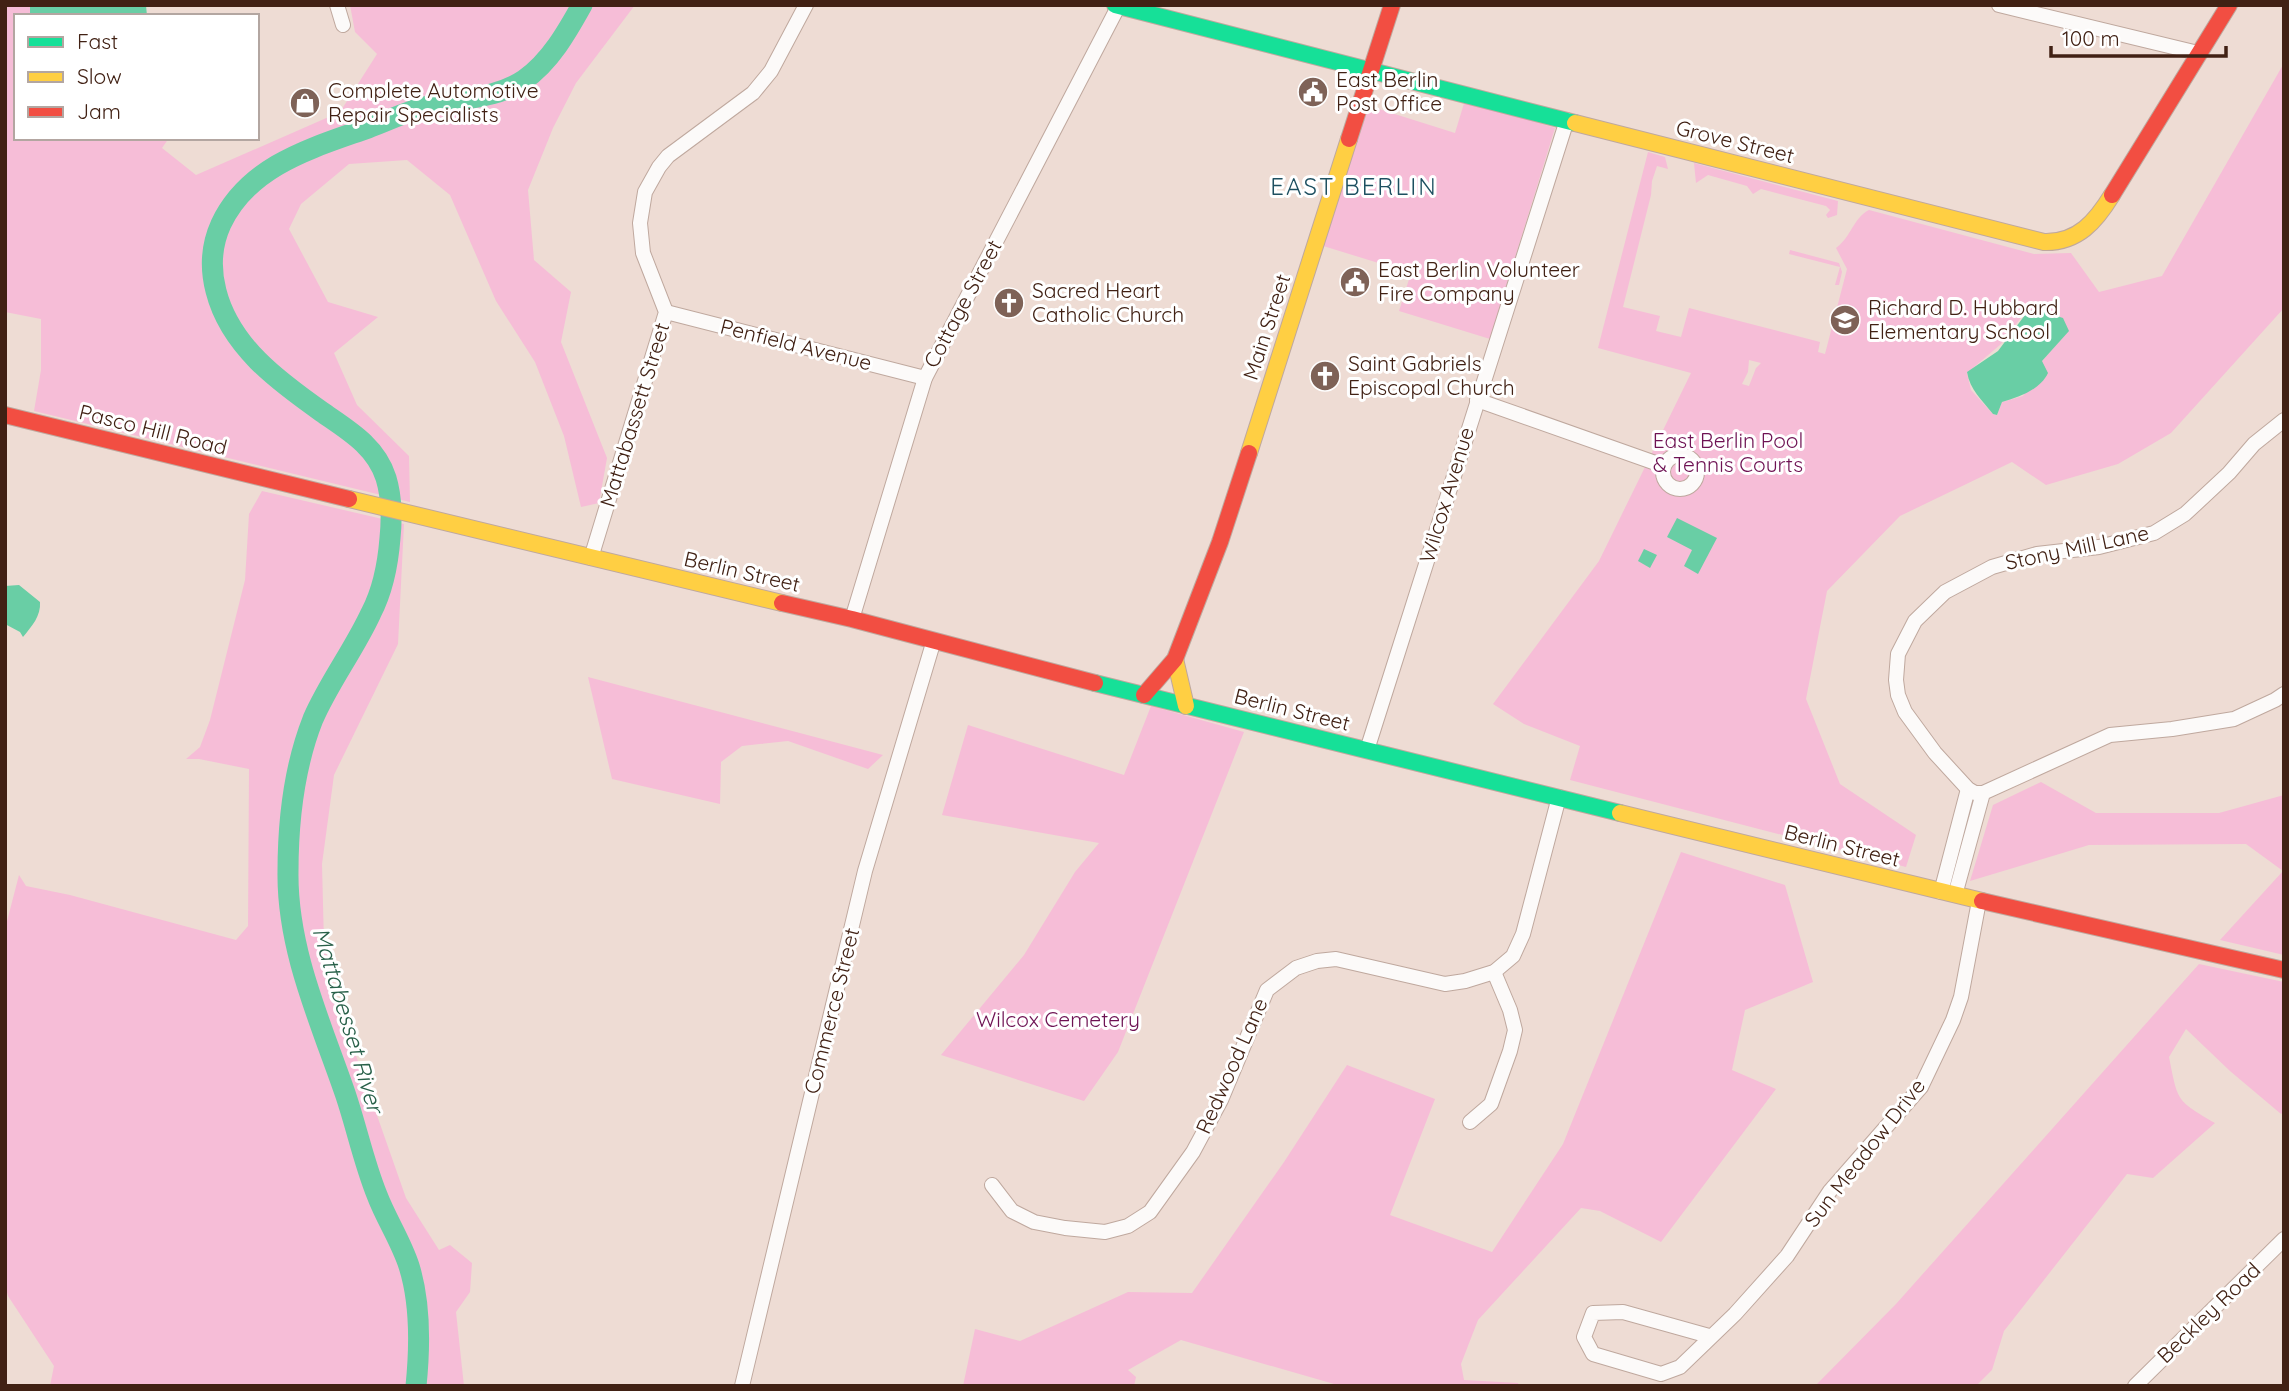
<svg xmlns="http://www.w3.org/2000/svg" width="2289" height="1391" font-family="Quicksand,sans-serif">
  <rect width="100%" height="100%" fill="#eedcd4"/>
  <g fill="#f6bdd7" fill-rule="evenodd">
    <polygon points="5,5 30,5 30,16 16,16 16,138 169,138 162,148 196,175 340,112 377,54 355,32 350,5 635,5 576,83 553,128 528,190 534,260 571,292 561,342 607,458 599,503 581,507 564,436 535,362 496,301 450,195 407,160 349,164 301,204 289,229 328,302 378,317 334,353 357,405 409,456 410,502 34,411 41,370 41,319 5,312"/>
    <path d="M 2284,63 L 2284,308 L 2171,433 L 2118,464 L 2046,485 L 2012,462 L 1900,516 L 1827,591 L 1806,699 L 1840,784 L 1916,835 L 1906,867 L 1570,780 L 1580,746 L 1524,724 L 1493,704 L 1599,561 L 1691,373 L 1598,348 L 1648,152 L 1665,157 L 1668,169 L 1657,166 L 1652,181 L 1651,195 L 1623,307 L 1660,316 L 1656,331 L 1681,337 L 1689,308 L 1820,342 L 1818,352 L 1825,354 L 1847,269 L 1836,248 C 1852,236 1853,218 1869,210 L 2034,254 L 2071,253 L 2099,292 L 2162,276 ZM 2038,310 L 2059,315 L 2068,331 L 2042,361 L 2023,396 L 2002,402 L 1997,415 L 1993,414 L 1971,390 L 1967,373 L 2000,345 L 2023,315 L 2028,311 ZM 1749,360 L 1761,363 L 1756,368 L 1749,386 L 1742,384 L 1748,372 Z"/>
    <polygon points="1465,100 1555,128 1490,339 1399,311 1411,273 1320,245 1363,104 1455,133"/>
    <polygon points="1694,163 1838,201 1837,215 1828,218 1826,215 1830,210 1826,206 1761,189 1753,194 1747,186 1708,175 1696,183"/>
    <polygon points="1790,250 1839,263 1842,272 1839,285 1835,285 1840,267 1789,254"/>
    <polygon points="262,491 404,524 398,644 334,775 322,864 324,944 340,1010 406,1198 439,1250 450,1245 472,1263 470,1292 456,1312 464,1386 50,1386 54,1366 8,1296 5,1285 5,929 19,875 26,886 70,895 236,940 248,926 249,769 199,759 186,759 200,747 210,720 245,580 249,514"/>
    <polygon points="588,677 883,755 868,769 788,741 742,746 721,762 720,804 612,779"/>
    <polygon points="1151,706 1244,732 1118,1052 1084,1101 941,1055 1024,955 1075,872 1099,843 942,815 968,725 1124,775"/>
    <polygon points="2041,782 2096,813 2219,813 2284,795 2284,955 2220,940 2283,871 2246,844 2089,845 1970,881 1993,805"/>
    <polygon points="1681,852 1785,885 1813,982 1745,1010 1732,1070 1776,1089 1661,1242 1600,1211 1581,1208 1478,1320 1461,1364 1464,1380 1518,1383 1519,1386 1341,1386 1181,1340 1128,1370 1136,1377 1134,1386 963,1386 975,1329 1020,1341 1128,1292 1192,1293 1284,1162 1347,1065 1435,1099 1390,1215 1492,1252 1563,1144"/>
    <path d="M 2199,964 L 2284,982 L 2284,1112 L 2281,1114 L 2230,1071 L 2186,1029 L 2169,1057 C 2178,1102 2176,1100 2215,1123 L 2153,1178 L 2127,1174 L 2004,1331 L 1992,1370 L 1976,1386 L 1815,1386 L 1896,1304 Z"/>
  </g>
  <g fill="#69cea5">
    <polygon points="30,5 146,5 147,16 30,16"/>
    <path d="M 2038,310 L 2063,318 L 2069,331 L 2042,361 L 2048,373 C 2040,390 2019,397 2002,402 L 1997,415 L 1993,414 C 1982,400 1970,390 1967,372 L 1998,351 L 2028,311 Z"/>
    <polygon points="1677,518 1717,538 1698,574 1684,566 1692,550 1667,537"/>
    <polygon points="1644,549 1657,555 1650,568 1638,561"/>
    <path d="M 19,585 L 40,602 C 41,616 32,626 23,637 L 20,632 L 5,624 L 5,586 Z"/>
  </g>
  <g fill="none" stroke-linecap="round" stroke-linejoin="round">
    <path stroke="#69cea5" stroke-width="21" d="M 416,1386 C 420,1347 421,1304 409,1266 C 401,1241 386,1219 377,1195 C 364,1163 357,1129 346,1096 C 321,1023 287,950 288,872 C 288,821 294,767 313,719 C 329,682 354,650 371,613 C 383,590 388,564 390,538 C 392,518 392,498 386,478 C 376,446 348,430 322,412 C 278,381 230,346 216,291 C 210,268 211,246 221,224 C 249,165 312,148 368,128 C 390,120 411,109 433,105 C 464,98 497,98 524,80 C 550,62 567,32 582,5"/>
    <g stroke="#bfa89e" stroke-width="16">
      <g id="street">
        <polyline points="337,5 343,25"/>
        <polyline points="1999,5 2198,53"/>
        <polyline points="666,312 925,378"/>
        <polyline points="1477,400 1664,466"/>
        <polyline points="2284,420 2254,444 2229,473 2185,514 2154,533 2099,547 2037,554 1992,567 1945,592 1915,621 1898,654 1896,680 1898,695 1905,712 1935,753 1968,789 1975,793 1983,793 2110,735 2172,729 2234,719 2275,700 2284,694"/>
        <circle cx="1680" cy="472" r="17"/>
        <polyline points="591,558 666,312 643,253 640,223 645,192 659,167 668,156 753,93 771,71 806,5"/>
        <polyline points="852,619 925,378 1118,7"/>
        <polyline points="1367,750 1567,120"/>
        <polyline points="1941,892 1968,789"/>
        <polyline points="1955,895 1983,793"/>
        <polyline points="1470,1122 1491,1104 1510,1051 1515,1030 1510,1010 1494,972"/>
        <polyline points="992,1185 1012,1211 1034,1222 1065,1228 1105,1232 1128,1226 1150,1212 1193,1152 1221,1100 1267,990 1296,968 1317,961 1336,959 1445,984 1465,981 1494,972 1513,956 1523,934 1559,797"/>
        <polyline points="1709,1336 1623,1312 1593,1313 1584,1337 1593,1354 1661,1374 1680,1367 1735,1314 1787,1256 1830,1191 1921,1087 1953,1020 1961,997 1979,901"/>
        <polyline points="742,1386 865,871 934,640"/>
        <polyline points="2135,1386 2284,1239"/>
      </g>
    </g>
    <g stroke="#bfa89e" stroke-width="18">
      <g id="fast">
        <polyline points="1115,5 1575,123"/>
        <polyline points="1095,683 1620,813"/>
      </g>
    </g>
    <g stroke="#bfa89e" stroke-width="18">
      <g id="slow">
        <path d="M 1575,123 L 2044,242 C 2078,243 2096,221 2112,195"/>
        <polyline points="1249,453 1349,139"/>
        <polyline points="349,499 782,603"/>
        <polyline points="1175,659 1186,706"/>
        <polyline points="1620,813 1982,901"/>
      </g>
    </g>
    <g stroke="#bfa89e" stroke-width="18">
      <g id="jam">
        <polyline points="1349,139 1392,5"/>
        <polyline points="2112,195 2229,5"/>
        <polyline points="5,415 349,499"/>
        <polyline points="782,603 852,619 1095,683"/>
        <polyline points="1144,695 1175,659 1220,542 1249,453"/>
        <polyline points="1982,901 2284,970"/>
      </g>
    </g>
    <use href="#street" stroke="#fcfaf9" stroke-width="14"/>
    <use href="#fast" stroke="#16e098" stroke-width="16"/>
    <use href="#slow" stroke="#ffcf43" stroke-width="16"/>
    <use href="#jam" stroke="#f24e42" stroke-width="16"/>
  </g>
  <defs>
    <g id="civic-disc" transform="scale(1.575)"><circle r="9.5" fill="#7e6257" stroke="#fff"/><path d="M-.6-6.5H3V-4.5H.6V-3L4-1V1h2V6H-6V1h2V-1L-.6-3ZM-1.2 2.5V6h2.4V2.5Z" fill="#fff"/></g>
    <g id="shop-disc" transform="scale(1.575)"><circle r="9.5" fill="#7e6257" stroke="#fff"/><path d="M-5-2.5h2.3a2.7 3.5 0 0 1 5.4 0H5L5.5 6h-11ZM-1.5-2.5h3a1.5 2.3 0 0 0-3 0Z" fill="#fff"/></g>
    <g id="church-disc" transform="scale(1.575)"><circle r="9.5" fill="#7e6257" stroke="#fff"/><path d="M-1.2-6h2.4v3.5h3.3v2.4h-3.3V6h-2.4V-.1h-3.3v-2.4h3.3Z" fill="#fff"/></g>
    <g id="school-disc" transform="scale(1.575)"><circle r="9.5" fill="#7e6257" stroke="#fff"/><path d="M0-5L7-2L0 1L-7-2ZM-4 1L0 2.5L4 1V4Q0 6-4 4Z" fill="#fff"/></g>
  </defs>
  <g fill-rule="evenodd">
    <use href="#civic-disc" x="1313" y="92"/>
    <use href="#shop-disc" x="305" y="103"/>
    <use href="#civic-disc" x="1355" y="282"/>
    <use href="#church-disc" x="1009" y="303"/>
    <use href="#school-disc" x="1845" y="320"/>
    <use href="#church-disc" x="1325" y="376"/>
  </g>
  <g text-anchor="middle" stroke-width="6" stroke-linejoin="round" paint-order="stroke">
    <g font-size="21" fill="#412114" stroke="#fff" text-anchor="start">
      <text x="1336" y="87">East Berlin<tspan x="1336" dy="24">Post Office</tspan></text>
      <text x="328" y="98">Complete Automotive<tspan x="328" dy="24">Repair Specialists</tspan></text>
      <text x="1378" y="277">East Berlin Volunteer<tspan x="1378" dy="24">Fire Company</tspan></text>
      <text x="1032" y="298">Sacred Heart<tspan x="1032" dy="24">Catholic Church</tspan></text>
      <text x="1868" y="315">Richard D. Hubbard<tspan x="1868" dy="24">Elementary School</tspan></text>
      <text x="1348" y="371">Saint Gabriels<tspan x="1348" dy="24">Episcopal Church</tspan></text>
    </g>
    <g font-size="21" fill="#412114" stroke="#fff">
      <text transform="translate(1735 142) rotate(14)" y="7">Grove Street</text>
      <text transform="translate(963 304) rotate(-62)" y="7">Cottage Street</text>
      <text transform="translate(1267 327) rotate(-72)" y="7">Main Street</text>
      <text transform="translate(796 345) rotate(14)" y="7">Penfield Avenue</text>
      <text transform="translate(635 415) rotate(-73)" y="7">Mattabassett Street</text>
      <text transform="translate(153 430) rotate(14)" y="7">Pasco Hill Road</text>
      <text transform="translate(1447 495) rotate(-73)" y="7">Wilcox Avenue</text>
      <text transform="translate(2077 548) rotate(-12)" y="7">Stony Mill Lane</text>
      <text transform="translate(742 572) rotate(13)" y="7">Berlin Street</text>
      <text transform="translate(1292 710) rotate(14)" y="7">Berlin Street</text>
      <text transform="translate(1842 846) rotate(14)" y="7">Berlin Street</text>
      <text transform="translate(832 1011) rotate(-76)" y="7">Commerce Street</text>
      <text transform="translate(1232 1066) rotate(-66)" y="7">Redwood Lane</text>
      <text transform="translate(1865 1153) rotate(-52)" y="7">Sun Meadow Drive</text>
      <text transform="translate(2209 1313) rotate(-44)" y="7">Beckley Road</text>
    </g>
    <g font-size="21" fill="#6e1253" stroke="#fff">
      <text x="1728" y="448">East Berlin Pool<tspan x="1728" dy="24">&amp; Tennis Courts</tspan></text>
      <text x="1058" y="1027">Wilcox Cemetery</text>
    </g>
    <g font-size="23" font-style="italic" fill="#286049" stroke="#fff">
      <text transform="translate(348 1020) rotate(73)" y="8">Mattabesset River</text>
    </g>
    <g font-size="24" letter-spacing="2" fill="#1d4f60" stroke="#fff">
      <text x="1354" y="195">EAST BERLIN</text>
    </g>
  </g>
  <rect width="2289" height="1391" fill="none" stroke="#412114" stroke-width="14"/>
  <rect x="14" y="14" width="245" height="126" fill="#ffffff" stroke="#b3a6a1" stroke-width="2"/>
  <rect x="28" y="37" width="35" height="10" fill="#16e098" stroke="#b3a6a1" stroke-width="2"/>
  <text x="77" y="49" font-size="21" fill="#412114">Fast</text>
  <rect x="28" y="72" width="35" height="10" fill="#ffcf43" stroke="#b3a6a1" stroke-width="2"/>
  <text x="77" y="84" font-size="21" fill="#412114">Slow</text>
  <rect x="28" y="107" width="35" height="10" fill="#f24e42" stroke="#b3a6a1" stroke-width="2"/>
  <text x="77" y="119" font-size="21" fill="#412114">Jam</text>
  <path d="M2051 46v10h175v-10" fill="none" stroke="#412114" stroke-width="3.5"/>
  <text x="2062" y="46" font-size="21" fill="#412114" stroke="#ffffff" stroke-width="5" paint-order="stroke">100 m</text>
</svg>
